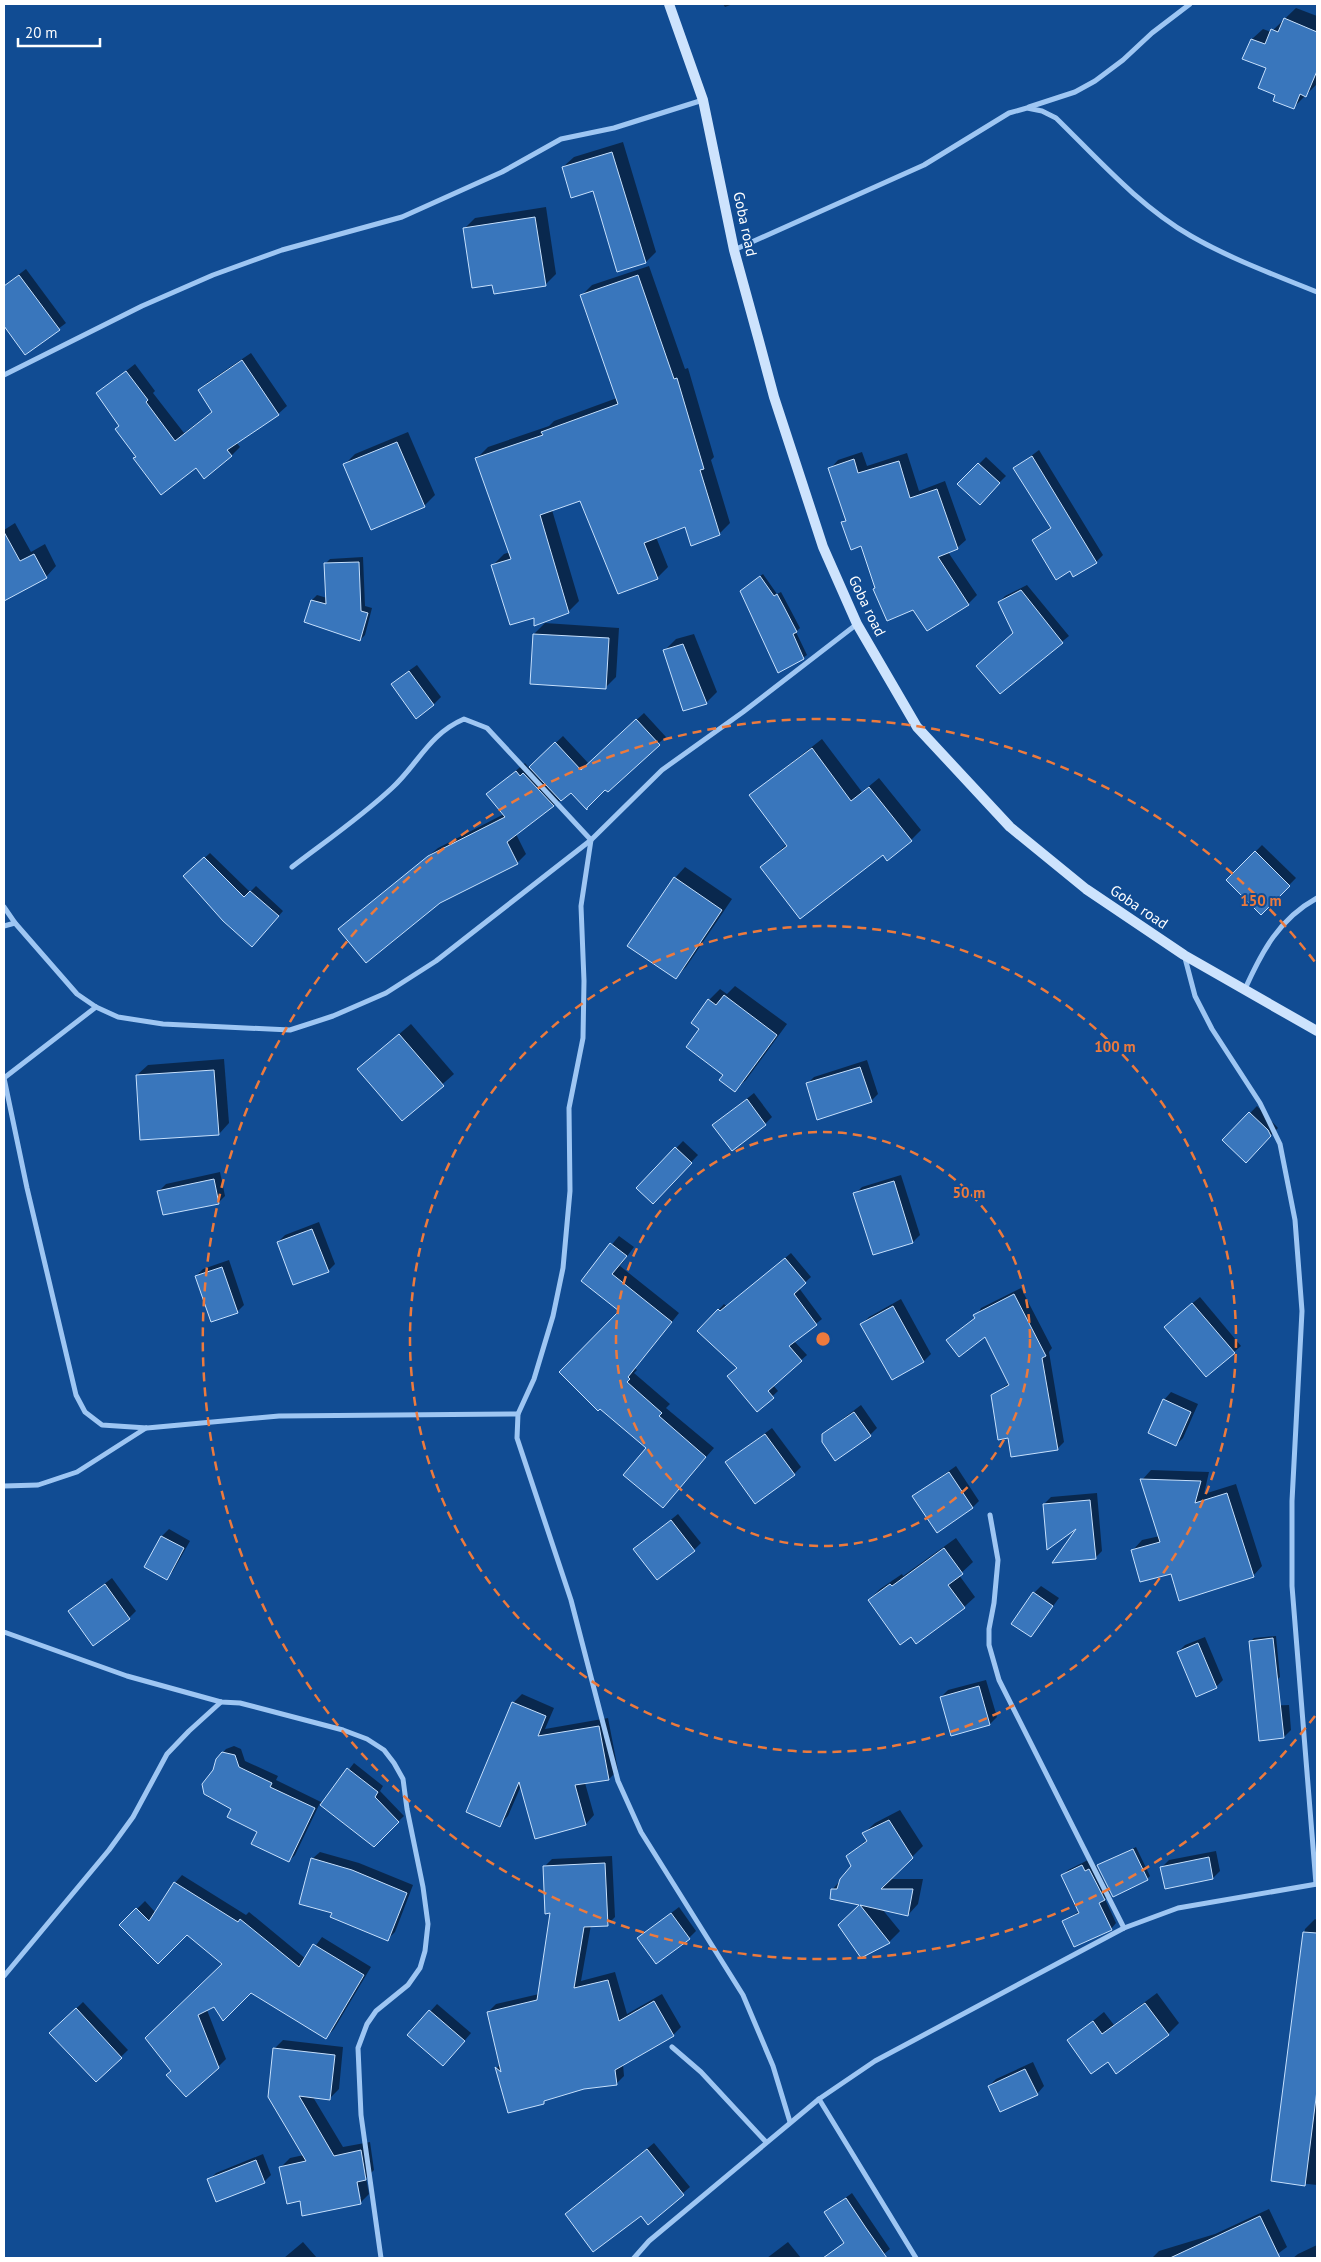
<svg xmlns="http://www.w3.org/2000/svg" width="1321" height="2262" font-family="'PT Sans',sans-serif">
  <rect width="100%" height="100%" fill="#114c93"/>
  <g fill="#0007" fill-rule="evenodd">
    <polygon points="723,4 733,4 725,7"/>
    <polygon points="1296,8 1317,16 1317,84 1293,108 1276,94 1267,67 1244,59 1252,39 1263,29 1271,32"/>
    <polygon points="623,142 656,252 646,262 594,190 563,167 574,157"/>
    <polygon points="546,207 556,274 545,285 493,283 464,229 475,218"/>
    <polygon points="649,266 685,369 688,368 714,457 711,460 730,523 719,534 686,526 656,537 668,567 657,578 581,500 552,510 579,601 568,612 536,616 493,565 504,554 510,552 477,458 488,447 549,426 554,421 617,398 581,296 592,285"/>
    <polygon points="26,269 66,323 25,354 4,324 4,286"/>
    <polygon points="251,353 287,406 278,414 236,442 240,447 231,456 196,467 137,456 120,425 98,393 135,364 155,391 153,393 184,433 213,411 199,390 208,382"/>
    <polygon points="408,432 435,495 424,506 344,465 355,454"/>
    <polygon points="1039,450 1103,555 1096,562 1070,570 1034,540 1052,526 1015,468"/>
    <polygon points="862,452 867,466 907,453 919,491 945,481 966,540 957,548 948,552 977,595 968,604 928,630 914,608 876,588 862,545 843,523 847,519 830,469 838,460"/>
    <polygon points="986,457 1006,476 986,496 959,484"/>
    <polygon points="15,523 31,552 45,544 56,566 46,577 4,599 4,530"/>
    <polygon points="363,557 365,606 372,608 365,635 360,640 306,621 312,600 317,595 327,598 325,564 330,559"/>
    <polygon points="763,574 777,594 781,592 800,628 796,632 807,655 803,658 744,588"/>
    <polygon points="1027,585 1069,636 1000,692 1014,633 999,602 1005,596"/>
    <polygon points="545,623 619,628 616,677 605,688 534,634"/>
    <polygon points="694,634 717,692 706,703 665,650 676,639"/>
    <polygon points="417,665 441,697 434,704 400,677"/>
    <polygon points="644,713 666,737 605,788 587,808 571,792 516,834 526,854 517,863 340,929 438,848 504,814 488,794 525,763 529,768 563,736 589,764"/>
    <polygon points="822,739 862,792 879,778 921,830 911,840 883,853 762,867 787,844 750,795"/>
    <polygon points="1262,845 1296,878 1261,914 1228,880"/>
    <polygon points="210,853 250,892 256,886 283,911 257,940 185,876"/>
    <polygon points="685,867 732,899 686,967 676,977 675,878"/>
    <polygon points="735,986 787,1024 746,1080 735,1090 701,1029 709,1000 720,989 727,994"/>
    <polygon points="411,1024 454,1074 402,1120 370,1059"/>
    <polygon points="224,1059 229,1123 219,1134 137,1075 148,1065"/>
    <polygon points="867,1060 878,1094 871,1101 807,1084 814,1077"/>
    <polygon points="754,1093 772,1117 765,1124 714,1125"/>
    <polygon points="1257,1106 1278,1128 1246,1161 1224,1140"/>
    <polygon points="683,1141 698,1155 653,1202 638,1188"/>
    <polygon points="220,1172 225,1196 218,1203 159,1191 166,1184"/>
    <polygon points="901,1175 920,1235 913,1242 855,1194 862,1187"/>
    <polygon points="319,1222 335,1264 328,1271 278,1242 285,1235"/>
    <polygon points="619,1236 634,1247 620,1266 679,1313 635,1368 637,1370 634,1373 670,1404 666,1408 714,1448 663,1506 647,1448 600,1407 621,1311 582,1280"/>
    <polygon points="791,1253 811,1277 799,1288 822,1319 794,1341 807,1355 773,1385 778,1391 757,1411 739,1367 699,1331 724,1304 727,1307"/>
    <polygon points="229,1260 244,1305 237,1312 196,1276 203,1269"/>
    <polygon points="1021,1288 1052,1348 1049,1352 1064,1442 1057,1449 1009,1437 992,1396 1009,1383 985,1335 948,1340 976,1317 981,1308"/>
    <polygon points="1200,1297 1241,1346 1234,1352 1172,1320"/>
    <polygon points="901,1299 931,1354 924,1361 892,1379 862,1324 869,1317"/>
    <polygon points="1171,1392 1198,1404 1183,1438 1176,1445 1164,1400"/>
    <polygon points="861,1405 877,1428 870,1435 823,1434"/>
    <polygon points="772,1428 801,1467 794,1474 727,1462"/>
    <polygon points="956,1466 979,1501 972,1508 914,1496"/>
    <polygon points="1151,1470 1209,1472 1204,1494 1236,1484 1262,1566 1253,1576 1171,1572 1133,1550 1142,1540 1160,1536 1142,1480"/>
    <polygon points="1097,1493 1102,1551 1095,1558 1080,1525 1044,1504 1051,1497"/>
    <polygon points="678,1514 701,1543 694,1550 635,1549"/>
    <polygon points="169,1529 190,1541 173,1571 166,1578 146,1567 162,1536"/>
    <polygon points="956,1538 973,1562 959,1575 975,1597 964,1607 911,1636 869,1600 880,1589 902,1574 903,1576"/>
    <polygon points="112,1578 136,1611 129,1618 69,1611"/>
    <polygon points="1041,1586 1059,1598 1031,1636 1034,1593"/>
    <polygon points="1276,1636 1280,1677 1277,1680 1251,1641 1254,1638"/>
    <polygon points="1205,1637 1223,1680 1216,1687 1178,1652 1185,1645"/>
    <polygon points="986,1680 997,1717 990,1724 941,1697 948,1690"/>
    <polygon points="522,1694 554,1708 545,1729 608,1718 618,1770 609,1779 585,1783 594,1815 586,1824 521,1786 508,1816 499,1825 513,1703"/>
    <polygon points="1289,1705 1291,1730 1284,1737 1264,1706"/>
    <polygon points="234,1746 241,1749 245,1761 278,1776 276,1780 323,1803 354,1763 383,1786 380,1791 404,1816 374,1845 320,1803 295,1855 289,1861 233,1809 208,1797 203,1789 205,1780 215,1770 220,1756 226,1749"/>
    <polygon points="900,1810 923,1846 890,1879 923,1879 918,1904 908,1915 882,1909 900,1931 889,1942 862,1956 840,1925 861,1904 832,1890 853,1866 847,1856 868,1839 864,1833 875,1823"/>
    <polygon points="1136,1847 1150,1876 1147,1879 1099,1866"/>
    <polygon points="1216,1851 1220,1871 1213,1878 1162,1867 1169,1860"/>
    <polygon points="320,1852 359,1863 413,1885 395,1932 388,1939 334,1913 312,1859"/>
    <polygon points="612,1856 615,1917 608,1924 591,1925 581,1981 615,1972 627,2014 662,1994 681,2027 673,2035 623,2064 624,2076 616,2084 584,2088 509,2112 497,2068 500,2064 488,2012 496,2004 539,1994 552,1912 544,1867 552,1859"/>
    <polygon points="1088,1860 1091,1866 1095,1864 1110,1894 1105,1899 1116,1923 1111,1929 1064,1922 1079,1911 1063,1875 1068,1870"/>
    <polygon points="182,1875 246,1915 249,1912 306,1959 322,1937 371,1967 334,2029 326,2037 251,1991 207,2010 226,2059 218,2067 172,2070 146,2038 224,1963 187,1933 121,1925 145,1901 156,1913 175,1883"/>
    <polygon points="679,1907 696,1931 689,1938 639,1938"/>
    <polygon points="1315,1919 1317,1920 1317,2185 1272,2180 1305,1929"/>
    <polygon points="1157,1993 1179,2023 1168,2034 1108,2060 1069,2040 1104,2012 1114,2025"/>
    <polygon points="83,2002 128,2050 96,2081 51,2033"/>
    <polygon points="437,2004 471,2033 450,2058 409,2035"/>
    <path d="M 283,2040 L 343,2047 L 339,2089 L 330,2098 L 313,2097 L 343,2147 L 370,2142 L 374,2170 L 366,2178 L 369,2194 L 360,2203 L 301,2200 L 281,2167 L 290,2158 L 304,2155 L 274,2049 ZM 354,2176 L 356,2176 L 361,2198 L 358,2198 Z"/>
    <polygon points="1033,2062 1044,2086 1037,2094 989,2086 996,2079"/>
    <polygon points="654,2143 690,2187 649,2223 641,2214 566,2214"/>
    <polygon points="263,2154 271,2175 264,2182 209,2180 216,2173"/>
    <polygon points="852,2193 890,2249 879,2258 844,2258 838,2249 845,2242 826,2212"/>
    <polygon points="1269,2209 1287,2247 1272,2258 1152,2258 1159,2251 1215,2234"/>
    <polygon points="303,2242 317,2258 284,2258"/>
    <polygon points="788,2242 801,2258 767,2258"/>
    <polygon points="1317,2245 1317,2258 1293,2258 1298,2254"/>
  </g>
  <g fill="#3976bc" stroke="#c6e0fd">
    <polygon points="1284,18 1317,32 1317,71 1306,97 1300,94 1294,109 1273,101 1275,95 1258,88 1266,68 1242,59 1251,39 1265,44 1271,29 1278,32"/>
    <polygon points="612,152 646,263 617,272 593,191 571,198 562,167"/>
    <polygon points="535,217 546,286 494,294 492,285 472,288 463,228"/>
    <polygon points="19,275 60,330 25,355 4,326 4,286"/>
    <polygon points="638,275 674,379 677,378 704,469 700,470 720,535 691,546 685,527 644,543 658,579 618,594 580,501 540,515 569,613 534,626 534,618 510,625 491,565 511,559 475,458 543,435 541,432 618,404 580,295"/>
    <polygon points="242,360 279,415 227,450 232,456 204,479 196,468 161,495 133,458 136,457 115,429 119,426 96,393 126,371 148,400 146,402 175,441 212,412 198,390"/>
    <polygon points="397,442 425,507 371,530 343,464"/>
    <polygon points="1032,456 1097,563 1073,577 1070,571 1056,580 1032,540 1051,528 1013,468"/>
    <polygon points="854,459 858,473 899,461 910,498 937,489 958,549 938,557 969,605 927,631 913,610 887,621 873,589 875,588 861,546 851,550 841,522 846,521 828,468"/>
    <polygon points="978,463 1000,483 980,505 957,484"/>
    <polygon points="4,532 20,561 34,554 47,578 4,601"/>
    <polygon points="359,562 361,611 368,613 360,641 304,622 311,600 326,604 324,563"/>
    <polygon points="760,576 774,596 777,594 784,607 797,632 793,634 804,659 778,673 740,591"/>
    <polygon points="1021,590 1063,643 1000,694 976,666 1013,633 998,602"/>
    <polygon points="533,634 609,638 606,689 530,684"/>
    <polygon points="683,644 707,704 683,711 663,650"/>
    <polygon points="409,671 434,705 416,719 391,684"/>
    <polygon points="636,719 660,745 608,792 605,790 587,808 587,810 571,793 561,801 529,767 555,742 581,770"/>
    <polygon points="812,748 851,801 869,787 912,841 887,861 883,855 800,919 760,867 787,846 749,795"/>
    <polygon points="516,771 520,776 523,773 554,806 507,842 518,864 440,903 366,963 338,929 428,856 505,817 486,794"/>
    <polygon points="1255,851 1290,886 1261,915 1226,880"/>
    <polygon points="204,857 244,897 250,891 279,916 252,947 223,921 183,876"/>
    <polygon points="674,877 722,910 676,979 627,946"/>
    <polygon points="724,995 777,1035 735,1092 719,1080 723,1075 686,1047 699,1029 691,1023 708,999 716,1005"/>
    <polygon points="399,1034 444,1086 402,1121 357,1069"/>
    <polygon points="860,1067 872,1102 817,1120 806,1083"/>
    <polygon points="214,1070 219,1135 140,1140 136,1075"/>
    <polygon points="747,1099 766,1125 732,1151 712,1125"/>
    <polygon points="1249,1112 1268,1130 1271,1136 1246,1163 1222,1140"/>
    <polygon points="675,1147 692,1163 653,1204 636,1188"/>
    <polygon points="214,1179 219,1204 163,1215 157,1191"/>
    <polygon points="894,1181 913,1243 873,1255 853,1193"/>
    <polygon points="312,1229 329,1272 293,1285 277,1242"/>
    <polygon points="610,1243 627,1256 612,1274 672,1322 628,1377 630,1379 627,1382 662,1413 659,1416 706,1457 663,1508 623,1475 646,1448 600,1409 598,1411 559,1372 619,1311 581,1281"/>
    <polygon points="785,1258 806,1283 794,1294 817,1325 789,1346 802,1361 768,1391 774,1398 757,1412 727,1376 737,1368 697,1331 718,1309 720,1311"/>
    <polygon points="222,1267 238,1313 211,1322 195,1276"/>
    <polygon points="1014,1294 1046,1356 1042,1358 1058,1450 1011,1457 1008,1438 998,1440 991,1395 1009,1385 985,1337 959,1357 946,1340 975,1318 973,1315"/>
    <polygon points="1192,1303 1235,1353 1206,1377 1164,1327"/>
    <polygon points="893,1306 924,1362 892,1380 860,1324"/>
    <polygon points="1163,1399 1191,1412 1176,1446 1148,1433"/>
    <polygon points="854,1412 871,1436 835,1461 822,1442 822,1434"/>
    <polygon points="765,1434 795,1475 755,1504 725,1462"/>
    <polygon points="949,1472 973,1508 937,1533 912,1496"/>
    <polygon points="1140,1479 1201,1481 1195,1503 1227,1493 1254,1577 1179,1601 1171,1574 1140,1582 1131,1550 1160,1542"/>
    <polygon points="1090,1500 1096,1559 1052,1563 1076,1529 1047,1550 1043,1504"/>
    <polygon points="671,1520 695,1551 657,1580 633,1549"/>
    <polygon points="161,1536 184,1548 167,1580 144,1567"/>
    <polygon points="944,1548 963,1574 948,1585 965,1608 916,1644 911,1637 900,1645 868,1600 890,1584 892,1586"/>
    <polygon points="105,1584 130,1619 93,1646 68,1611"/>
    <polygon points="1033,1592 1053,1606 1031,1637 1011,1624"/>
    <polygon points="1273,1638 1284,1738 1259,1741 1249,1641"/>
    <polygon points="1198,1643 1217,1688 1196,1697 1177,1652"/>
    <polygon points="979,1686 990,1725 951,1736 940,1697"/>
    <polygon points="512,1702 546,1716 538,1736 599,1726 609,1780 575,1785 586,1825 535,1839 519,1782 500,1827 466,1812"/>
    <polygon points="222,1752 235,1755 239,1767 272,1783 270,1787 315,1808 289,1862 251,1844 257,1832 227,1817 231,1809 204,1794 202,1784 213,1770 216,1759"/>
    <polygon points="347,1768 378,1792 375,1797 399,1822 374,1847 320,1805"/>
    <polygon points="889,1820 913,1858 881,1889 913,1889 908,1916 860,1905 890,1943 861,1958 838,1925 859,1905 830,1899 831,1889 837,1889 840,1879 851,1866 846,1856 867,1841 862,1833"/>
    <polygon points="1133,1849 1148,1880 1113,1897 1097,1865"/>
    <polygon points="1209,1857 1213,1879 1165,1889 1160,1867"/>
    <polygon points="311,1858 352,1870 407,1893 388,1941 330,1917 332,1913 299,1904"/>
    <polygon points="605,1863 608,1926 584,1927 574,1988 608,1980 619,2021 654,2001 674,2036 615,2070 617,2085 584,2089 544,2101 544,2104 508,2113 495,2067 501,2072 487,2012 537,2000 550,1913 545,1914 543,1866"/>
    <polygon points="1082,1865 1085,1871 1089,1869 1105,1900 1099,1903 1112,1930 1074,1947 1062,1921 1079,1913 1061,1875"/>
    <polygon points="174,1882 238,1922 240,1919 299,1967 313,1944 364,1975 326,2039 251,1993 223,2021 214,2007 198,2015 219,2068 186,2097 166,2075 171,2071 145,2038 222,1964 187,1935 158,1964 119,1925 136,1908 149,1921"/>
    <polygon points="671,1913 690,1939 656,1964 637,1938"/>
    <polygon points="1303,1932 1317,1933 1317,2090 1305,2186 1271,2181"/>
    <polygon points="1145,2003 1169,2035 1116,2074 1108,2062 1091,2074 1067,2040 1093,2021 1102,2034"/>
    <polygon points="76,2008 122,2058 96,2082 49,2033"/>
    <polygon points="429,2010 465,2041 443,2066 407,2035"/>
    <polygon points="273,2048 335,2055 330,2100 299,2096 334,2156 361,2150 366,2180 357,2182 361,2204 302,2216 300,2201 287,2204 279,2167 306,2161 268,2097"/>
    <polygon points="1025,2069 1038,2095 1000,2112 988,2086"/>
    <polygon points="647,2149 684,2195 648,2225 641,2216 593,2252 565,2214"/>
    <polygon points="256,2160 265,2183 216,2202 207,2179"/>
    <polygon points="846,2198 866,2228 887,2258 823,2258 844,2243 824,2212"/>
    <polygon points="1260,2216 1280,2258 1170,2258"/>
  </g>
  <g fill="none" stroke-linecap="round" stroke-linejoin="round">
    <g stroke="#9ec6f3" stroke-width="5">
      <polyline points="1029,107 1075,92 1095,81 1123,60 1152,33 1190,4"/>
      <path d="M 734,250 L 924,165 L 1009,113 L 1027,108 L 1042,111 L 1056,118 C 1098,159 1139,206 1191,236 C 1231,259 1275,275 1317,292"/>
      <polyline points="4,375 142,306 213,275 282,250 402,217 502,172 561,139 614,128 703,100"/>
      <path d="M 292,867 C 326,841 361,817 392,788 C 418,764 429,734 464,719 L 487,728 L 591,840 L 581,906 L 584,981 L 583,1038 L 569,1108 L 570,1191 L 563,1268 L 553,1316 L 534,1379 L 518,1414 L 517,1438 L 571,1600 L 618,1781 L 641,1832 L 743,1995 L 773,2066 L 790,2122"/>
      <polyline points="4,907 15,923 77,994 96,1007 118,1017 163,1024 290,1030 333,1016 386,993 436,961 591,840 662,770 743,712 857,624"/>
      <polyline points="4,926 15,923"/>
      <polyline points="1185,958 1195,996 1212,1029 1260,1103 1280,1144 1295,1220 1302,1311 1292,1501 1292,1586 1316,1884"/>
      <path d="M 1245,989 C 1262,951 1279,919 1317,898"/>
      <polyline points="4,1078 27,1188 76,1395 85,1412 102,1425 147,1428 279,1416 518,1414"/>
      <polyline points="4,1078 96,1007"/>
      <polyline points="4,1486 38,1485 77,1472 146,1428"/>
      <polyline points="990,1515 998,1560 994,1603 989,1629 989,1645 999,1680 1124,1928"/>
      <polyline points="4,1632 127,1676 221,1702 240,1703 343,1730 367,1739 384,1750 394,1763 403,1779 407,1809 423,1887 428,1924 425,1951 420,1968 408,1985 376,2011 367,2024 358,2048 361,2115 381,2258"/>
      <polyline points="4,1976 109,1850 133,1817 167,1754 189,1731 221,1702"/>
      <polyline points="672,2047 701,2072 766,2142"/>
      <polyline points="819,2099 916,2258"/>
      <polyline points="634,2258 649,2241 819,2099 875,2061 1124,1928 1178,1908 1317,1884"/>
    </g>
    <polyline stroke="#cde3fd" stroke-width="10" points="669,4 703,100 734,250 759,341 774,397 823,547 857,624 917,727 1010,827 1086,889 1184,955 1317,1031"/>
  </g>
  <g fill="none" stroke="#ed7a3d" stroke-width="2.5" stroke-dasharray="9 6">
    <circle cx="823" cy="1339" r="207"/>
    <circle cx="823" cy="1339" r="413"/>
    <path d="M1315 1716A620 620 0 1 1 1315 962"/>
  </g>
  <g text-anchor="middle" stroke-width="4" stroke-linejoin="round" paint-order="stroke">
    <g font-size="15" fill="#fff" stroke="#114c93">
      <text transform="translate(745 224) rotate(78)" y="5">Goba road</text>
      <text transform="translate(867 606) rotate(64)" y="5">Goba road</text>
      <text transform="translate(1139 907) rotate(34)" y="5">Goba road</text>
    </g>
  </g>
  <circle cx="823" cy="1339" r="8" fill="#ed7a3d" stroke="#114c93" stroke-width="2.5"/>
  <g font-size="15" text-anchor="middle" font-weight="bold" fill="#ed7a3d" stroke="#114c93" stroke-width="4" stroke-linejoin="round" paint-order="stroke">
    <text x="1261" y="906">150 m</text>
    <text x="1115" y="1052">100 m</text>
    <text x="969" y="1198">50 m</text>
  </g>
  <rect width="1321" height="2262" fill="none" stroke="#ffffff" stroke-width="10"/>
  <path d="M18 38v8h82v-8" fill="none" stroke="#ffffff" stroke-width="2.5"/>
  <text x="25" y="38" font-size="15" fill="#ffffff" stroke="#114c93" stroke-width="4" paint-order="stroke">20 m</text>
</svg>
